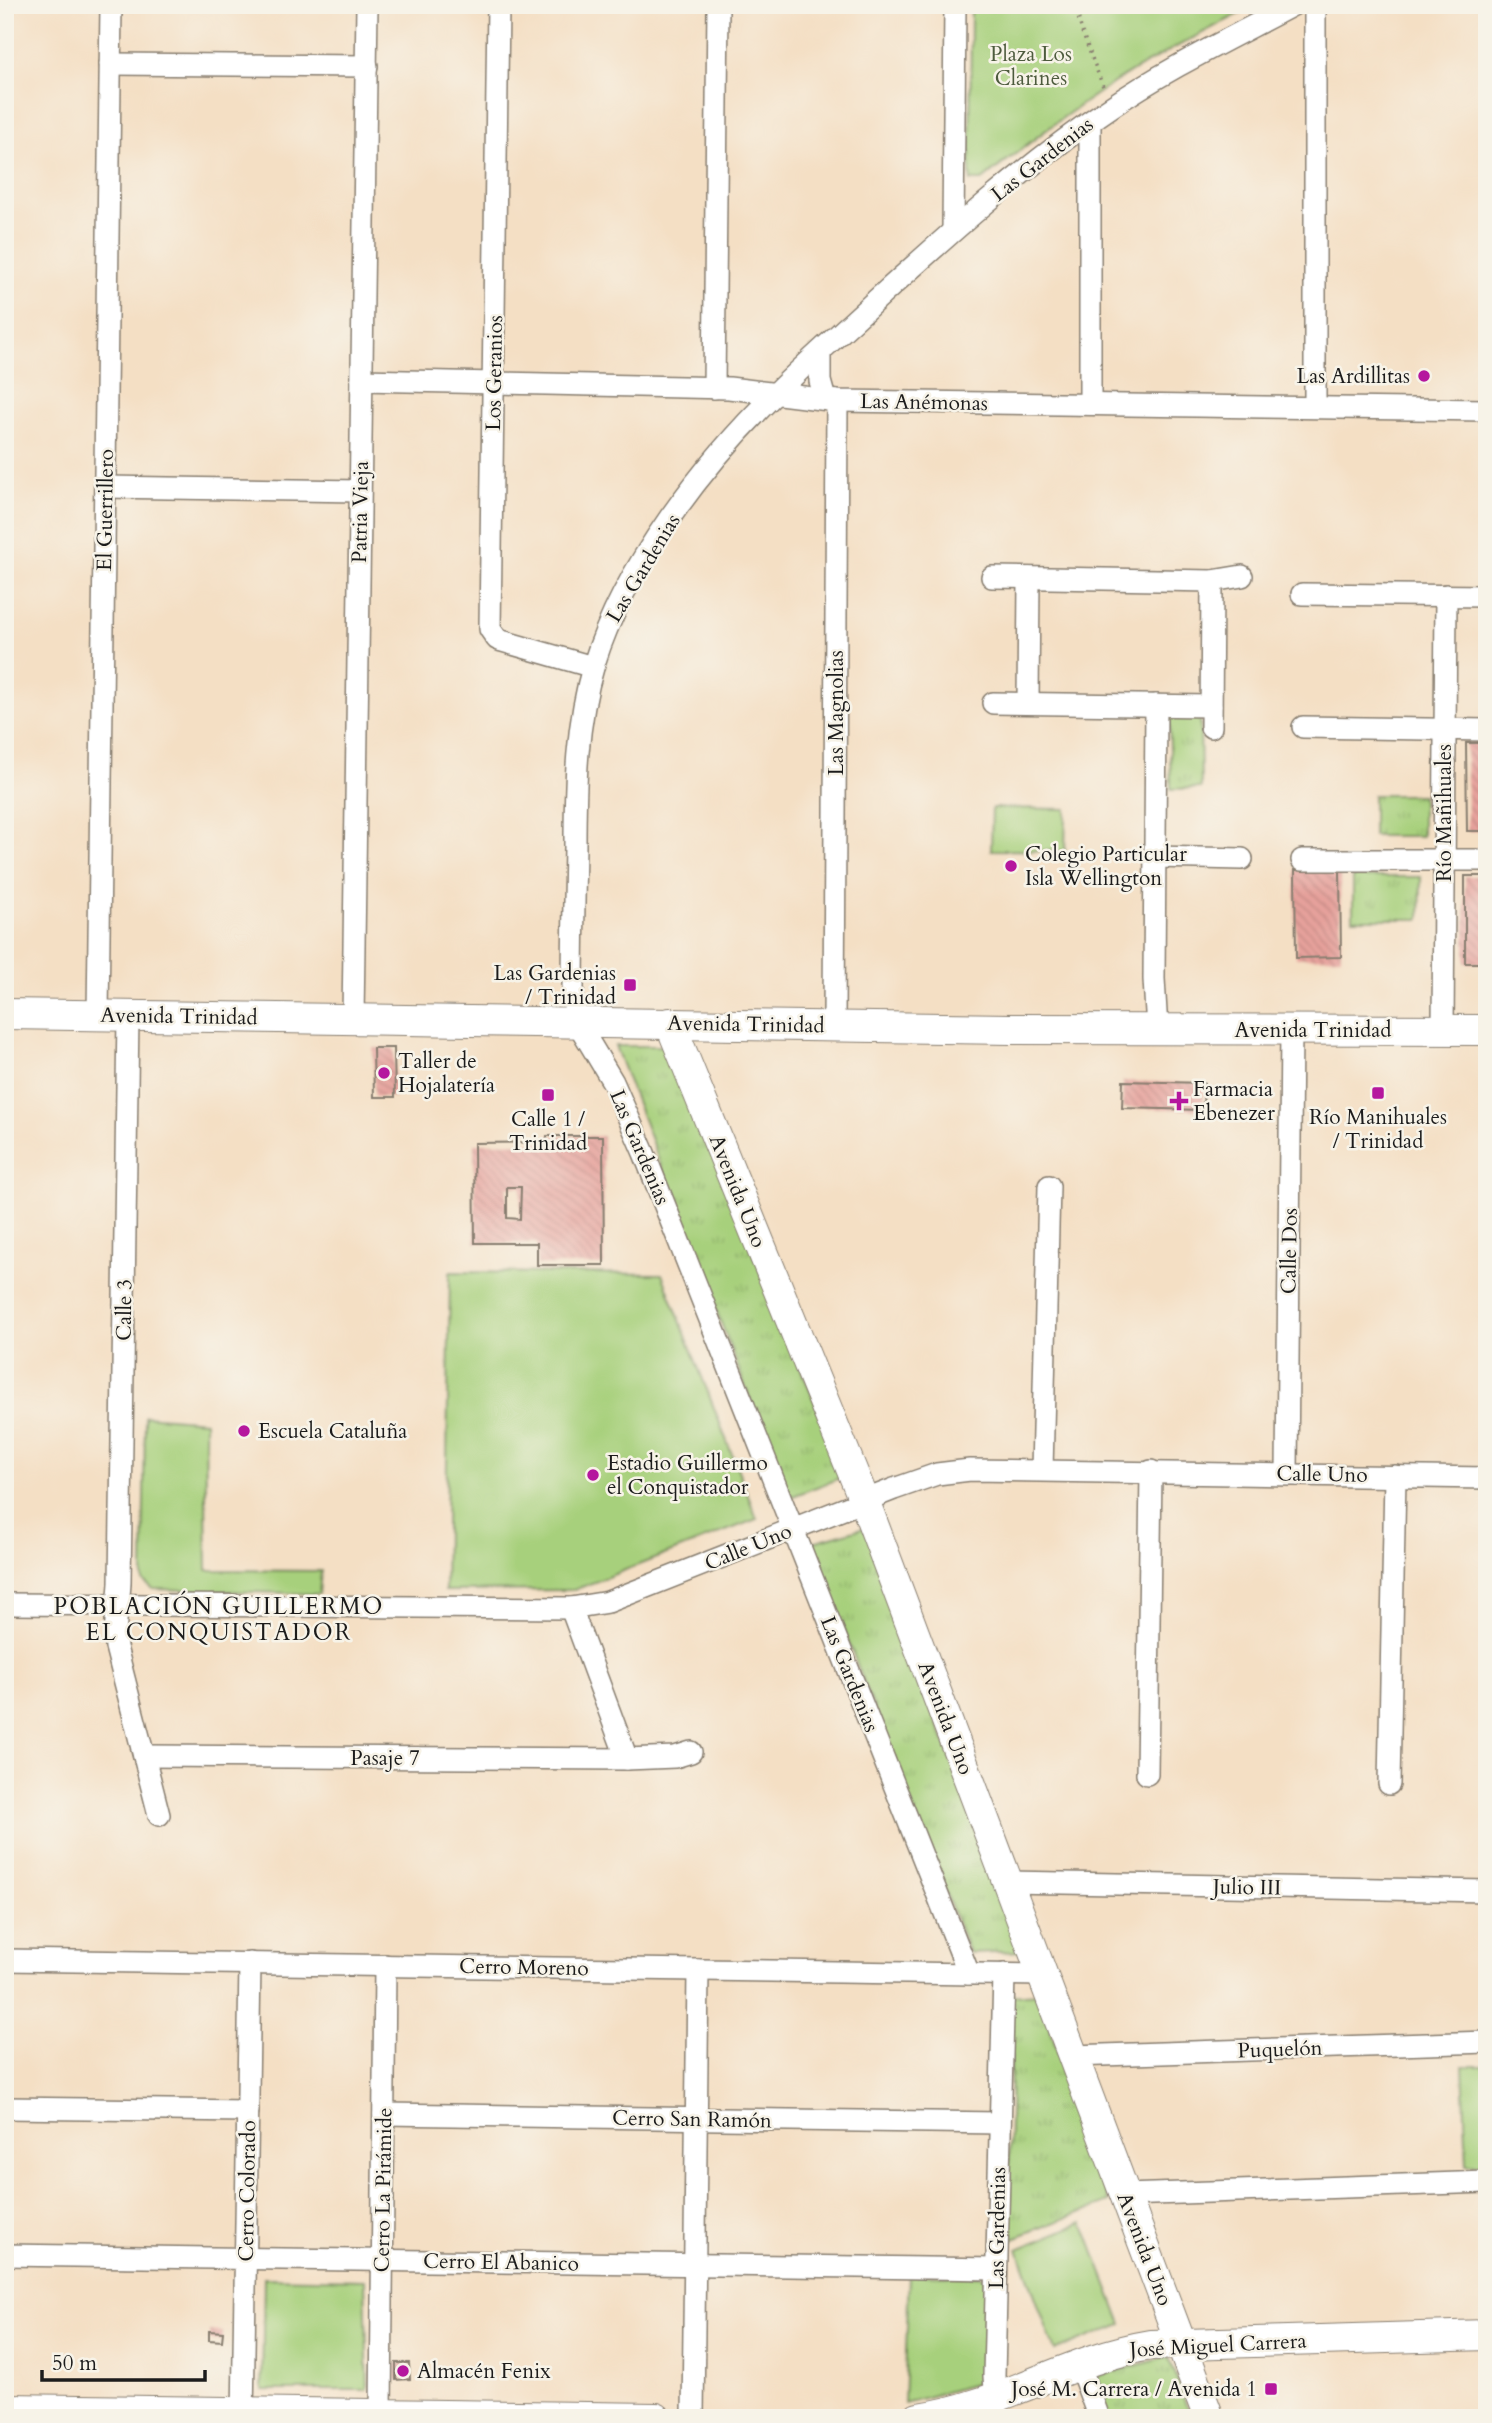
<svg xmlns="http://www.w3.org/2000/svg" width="1492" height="2423" font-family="Cardo,serif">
  <defs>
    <pattern id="grass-tufts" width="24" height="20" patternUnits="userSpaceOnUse" patternTransform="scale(1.75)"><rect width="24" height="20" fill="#a7d07b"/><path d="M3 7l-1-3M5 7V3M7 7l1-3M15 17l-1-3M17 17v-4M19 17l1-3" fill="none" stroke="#8fb26a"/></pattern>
    <pattern id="building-back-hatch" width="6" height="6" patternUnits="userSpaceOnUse" patternTransform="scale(1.75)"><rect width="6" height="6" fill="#e6a19b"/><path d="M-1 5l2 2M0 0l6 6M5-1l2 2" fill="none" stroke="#c58a85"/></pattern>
  </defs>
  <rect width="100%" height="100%" fill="#f7f3e8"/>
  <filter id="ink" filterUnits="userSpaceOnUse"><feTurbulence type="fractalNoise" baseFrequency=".0143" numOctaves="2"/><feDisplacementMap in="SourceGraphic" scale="14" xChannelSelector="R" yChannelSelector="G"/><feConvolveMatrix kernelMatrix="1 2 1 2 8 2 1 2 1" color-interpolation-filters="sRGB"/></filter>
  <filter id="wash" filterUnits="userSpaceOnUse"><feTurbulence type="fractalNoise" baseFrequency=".00686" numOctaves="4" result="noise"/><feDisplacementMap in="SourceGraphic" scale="28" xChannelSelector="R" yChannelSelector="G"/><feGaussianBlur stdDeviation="1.57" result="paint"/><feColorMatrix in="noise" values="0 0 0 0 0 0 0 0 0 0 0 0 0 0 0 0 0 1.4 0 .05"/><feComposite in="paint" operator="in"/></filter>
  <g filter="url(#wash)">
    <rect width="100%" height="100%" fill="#f4dfc4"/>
    <g fill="url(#grass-tufts)" stroke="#62764c" stroke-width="2">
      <polygon points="1169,710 1200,710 1201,788 1171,789"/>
      <rect x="1373" y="795" width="49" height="41"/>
      <polygon points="1353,877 1421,877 1420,919 1353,919"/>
      <polygon points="615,1046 669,1046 845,1476 788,1498"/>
      <polygon points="866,1527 1021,1951 969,1953 810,1543"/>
      <polygon points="1038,1993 1109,2202 1008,2240 1012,1995"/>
      <polygon points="1168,2357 1191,2418 1105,2418 1090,2378"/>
    </g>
    <g fill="#a7d07b" stroke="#62764c" stroke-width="2">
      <path d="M 971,5 L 1256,5 C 1209,30 1160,54 1115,82 C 1068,112 1025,146 981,181 L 971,181 L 970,173 Z"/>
      <polygon points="992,808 1066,809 1065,851 991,850"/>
      <polygon points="450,1272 662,1274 757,1519 574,1590 445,1591"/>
      <polygon points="145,1416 205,1421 207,1570 321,1571 319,1594 153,1589 143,1581"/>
      <polygon points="1463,2066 1487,2066 1487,2164 1467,2165"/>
      <polygon points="1083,2222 1122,2324 1055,2351 1018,2249"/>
      <polygon points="909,2275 982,2276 988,2282 987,2377 983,2382 904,2403"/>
      <polygon points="264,2278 365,2280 368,2390 262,2390"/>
    </g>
    <g id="blocks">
      <g fill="url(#building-back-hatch)" fill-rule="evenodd">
        <polygon points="1466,743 1487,743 1487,831 1467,831"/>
        <polygon points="1295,870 1340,870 1341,957 1296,958"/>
        <rect x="1465" y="876" width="22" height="87"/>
        <polygon points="373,1048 394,1048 395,1097 374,1097"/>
        <polygon points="1123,1081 1204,1083 1203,1110 1122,1108"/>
        <path d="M 547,1136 L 603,1136 L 604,1265 L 537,1265 L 537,1243 L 475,1243 L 474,1143 L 547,1142 ZM 507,1187 L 521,1187 L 520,1219 L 507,1218 Z"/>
        <polygon points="209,2331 223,2332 222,2341 209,2340"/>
        <polygon points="396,2363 409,2363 410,2379 396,2380"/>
      </g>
    </g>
  </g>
  <g filter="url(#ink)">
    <use href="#blocks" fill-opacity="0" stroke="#887e70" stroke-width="2"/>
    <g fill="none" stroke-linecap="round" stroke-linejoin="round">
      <g stroke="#887e70" stroke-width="24">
        <g id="street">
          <polyline points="498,5 490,629 497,639 502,641 593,667"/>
          <polyline points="110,64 367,66"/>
          <polyline points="953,230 955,5"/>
          <polyline points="820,353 820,381 825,399"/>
          <polyline points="362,380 729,388 837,401 1487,410"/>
          <polyline points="714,388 718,5"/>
          <polyline points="1090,404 1090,122"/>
          <polyline points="1315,407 1315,5"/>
          <polyline points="105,487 360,491"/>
          <polyline points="992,577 1212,581 1242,576"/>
          <polyline points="1302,594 1487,596"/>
          <polyline points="993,703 1211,706"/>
          <polyline points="1028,703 1029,578"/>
          <polyline points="1156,705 1154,979 1157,1029"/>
          <polyline points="1211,727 1212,581"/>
          <polyline points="1303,727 1487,730"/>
          <polyline points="1155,857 1242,859"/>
          <polyline points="1302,860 1487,860"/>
          <polyline points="98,1015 111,5"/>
          <path d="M 128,1016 L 120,1583 C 119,1605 113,1625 116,1647 L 159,1815"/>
          <polyline points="353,1019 367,5"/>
          <polyline points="834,1026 837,401"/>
          <polyline points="1443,1030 1446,595"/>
          <polyline points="1042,1470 1049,1186"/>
          <polyline points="1287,1473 1291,1029"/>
          <polyline points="5,1604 571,1608 608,1602 894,1489 937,1474 970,1470 1487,1478"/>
          <polyline points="571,1608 627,1759"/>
          <polyline points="144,1756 627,1759 675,1757 691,1752"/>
          <polyline points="1147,1774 1151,1471"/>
          <polyline points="1389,1784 1395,1476"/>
          <polyline points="1007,1882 1487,1891"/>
          <polyline points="5,1960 1043,1975"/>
          <path d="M 969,1974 L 644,1153 L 613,1082 L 577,1022 L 573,1000 C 573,949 574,898 575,847 C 575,786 576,724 594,664 C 624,567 705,462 777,392 C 808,361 842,332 874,302 C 949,234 1024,166 1108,109 C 1166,69 1231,38 1293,5"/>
          <polyline points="1073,2056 1487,2042"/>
          <polyline points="5,2108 248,2111"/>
          <polyline points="384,2114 1000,2123"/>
          <polyline points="1125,2195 1487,2182"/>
          <polyline points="5,2255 996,2269"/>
          <polyline points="1079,2364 1099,2418"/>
          <polyline points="381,2414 385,1965"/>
          <polyline points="243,2418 250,1963"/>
          <polyline points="693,2418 698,1970"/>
          <polyline points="997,2418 994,2376 1004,1974"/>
        </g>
      </g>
      <g stroke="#887e70" stroke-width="32">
        <g id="secondary">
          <polyline points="5,1014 1011,1029 1487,1030"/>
          <polyline points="670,1023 864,1500 1209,2418"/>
          <polyline points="5,2409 656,2418"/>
          <path d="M 918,2418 C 999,2407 1070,2358 1151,2345 L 1487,2335"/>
        </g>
      </g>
      <polyline stroke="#887e70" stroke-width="3.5" stroke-dasharray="2 5" stroke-linecap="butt" points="1075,5 1082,32 1104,89"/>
      <use href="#street" stroke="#fff" stroke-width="21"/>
      <use href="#secondary" stroke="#fff" stroke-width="30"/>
    </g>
  </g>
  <g fill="#b5179e" stroke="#f7f3e8" stroke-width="2.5">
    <circle cx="1424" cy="376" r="7"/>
    <circle cx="1011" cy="866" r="7"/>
    <rect x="623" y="978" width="14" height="14" rx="3.5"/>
    <circle cx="384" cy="1073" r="7"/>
    <rect x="1371" y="1086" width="14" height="14" rx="3.5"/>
    <rect x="541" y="1088" width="14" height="14" rx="3.5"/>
    <path d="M1175.5 1090.5h7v7h7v7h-7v7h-7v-7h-7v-7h7z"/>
    <circle cx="244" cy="1431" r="7"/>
    <circle cx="593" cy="1475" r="7"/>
    <circle cx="403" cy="2371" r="7"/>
    <rect x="1264" y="2382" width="14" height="14" rx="3.5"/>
  </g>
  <g text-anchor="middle" stroke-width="5" stroke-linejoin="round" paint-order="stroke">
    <g font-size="21" fill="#4d5b3d" stroke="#f7f3e8">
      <text x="1031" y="61">Plaza Los<tspan x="1031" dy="24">Clarines</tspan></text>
    </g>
    <g font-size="21" fill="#1c1c1c" stroke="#f7f3e8">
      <text transform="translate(1042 159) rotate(-38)" y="7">Las Gardenias</text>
      <text transform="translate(494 373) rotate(-89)" y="7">Los Geranios</text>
      <text transform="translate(924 402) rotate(1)" y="7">Las Anémonas</text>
      <text transform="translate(105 510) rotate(-89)" y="7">El Guerrillero</text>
      <text transform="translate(360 512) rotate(-89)" y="7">Patria Vieja</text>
      <text transform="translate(643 568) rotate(-59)" y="7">Las Gardenias</text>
      <text transform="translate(836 713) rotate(-90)" y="7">Las Magnolias</text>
      <text transform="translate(1444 813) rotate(-90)" y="7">Río Mañihuales</text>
      <text transform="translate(179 1016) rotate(1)" y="7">Avenida Trinidad</text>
      <text transform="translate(746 1024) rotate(1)" y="7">Avenida Trinidad</text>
      <text x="1313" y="1037">Avenida Trinidad</text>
      <text transform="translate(640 1147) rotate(67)" y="7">Las Gardenias</text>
      <text transform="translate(738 1191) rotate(68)" y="7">Avenida Uno</text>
      <text transform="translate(1289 1251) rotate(-89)" y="7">Calle Dos</text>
      <text transform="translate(124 1310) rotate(-89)" y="7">Calle 3</text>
      <text transform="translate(1322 1474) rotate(1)" y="7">Calle Uno</text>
      <text transform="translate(748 1547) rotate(-22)" y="7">Calle Uno</text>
      <text transform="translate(850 1674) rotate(68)" y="7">Las Gardenias</text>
      <text transform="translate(946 1718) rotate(69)" y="7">Avenida Uno</text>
      <text x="385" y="1765">Pasaje 7</text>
      <text transform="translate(1247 1887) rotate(1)" y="7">Julio III</text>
      <text transform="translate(524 1967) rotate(1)" y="7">Cerro Moreno</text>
      <text transform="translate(1280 2049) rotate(-2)" y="7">Puquelón</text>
      <text transform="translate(692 2119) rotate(1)" y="7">Cerro San Ramón</text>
      <text transform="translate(383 2190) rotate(-89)" y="7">Cerro La Pirámide</text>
      <text transform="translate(247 2191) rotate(-89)" y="7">Cerro Colorado</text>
      <text transform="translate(997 2228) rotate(-89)" y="7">Las Gardenias</text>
      <text transform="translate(1145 2249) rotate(69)" y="7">Avenida Uno</text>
      <text transform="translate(501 2262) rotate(1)" y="7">Cerro El Abanico</text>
      <text transform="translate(1218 2345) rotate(-3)" y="7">José Miguel Carrera</text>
    </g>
    <g font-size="21" fill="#1c1c1c" stroke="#f7f3e8" text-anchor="start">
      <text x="1410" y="383" text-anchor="end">Las Ardillitas</text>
      <text x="1025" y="861">Colegio Particular<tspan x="1025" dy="24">Isla Wellington</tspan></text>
      <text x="616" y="980" text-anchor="end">Las Gardenias<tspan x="616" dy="24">/ Trinidad</tspan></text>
      <text x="398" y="1068">Taller de<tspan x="398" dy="24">Hojalatería</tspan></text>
      <text x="1193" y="1096">Farmacia<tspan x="1193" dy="24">Ebenezer</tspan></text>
      <text x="1378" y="1124" text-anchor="middle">Río Manihuales<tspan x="1378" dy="24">/ Trinidad</tspan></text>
      <text x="548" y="1126" text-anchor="middle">Calle 1 /<tspan x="548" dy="24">Trinidad</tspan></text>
      <text x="258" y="1438">Escuela Cataluña</text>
      <text x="607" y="1470">Estadio Guillermo<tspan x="607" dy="24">el Conquistador</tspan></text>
      <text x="417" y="2378">Almacén Fenix</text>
      <text x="1257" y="2396" text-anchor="end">José M. Carrera / Avenida 1</text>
    </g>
    <g font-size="23" letter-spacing="2" fill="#1c1c1c" stroke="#f7f3e8">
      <text x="219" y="1614">POBLACIÓN GUILLERMO<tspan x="219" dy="26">EL CONQUISTADOR</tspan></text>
    </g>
  </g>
  <rect width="1492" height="2423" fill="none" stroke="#f7f3e8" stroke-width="28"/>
  <path d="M42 2370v10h163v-10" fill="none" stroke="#1c1c1c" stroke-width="3.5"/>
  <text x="52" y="2370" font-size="21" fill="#1c1c1c" stroke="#f7f3e8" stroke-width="5" paint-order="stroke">50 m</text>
</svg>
